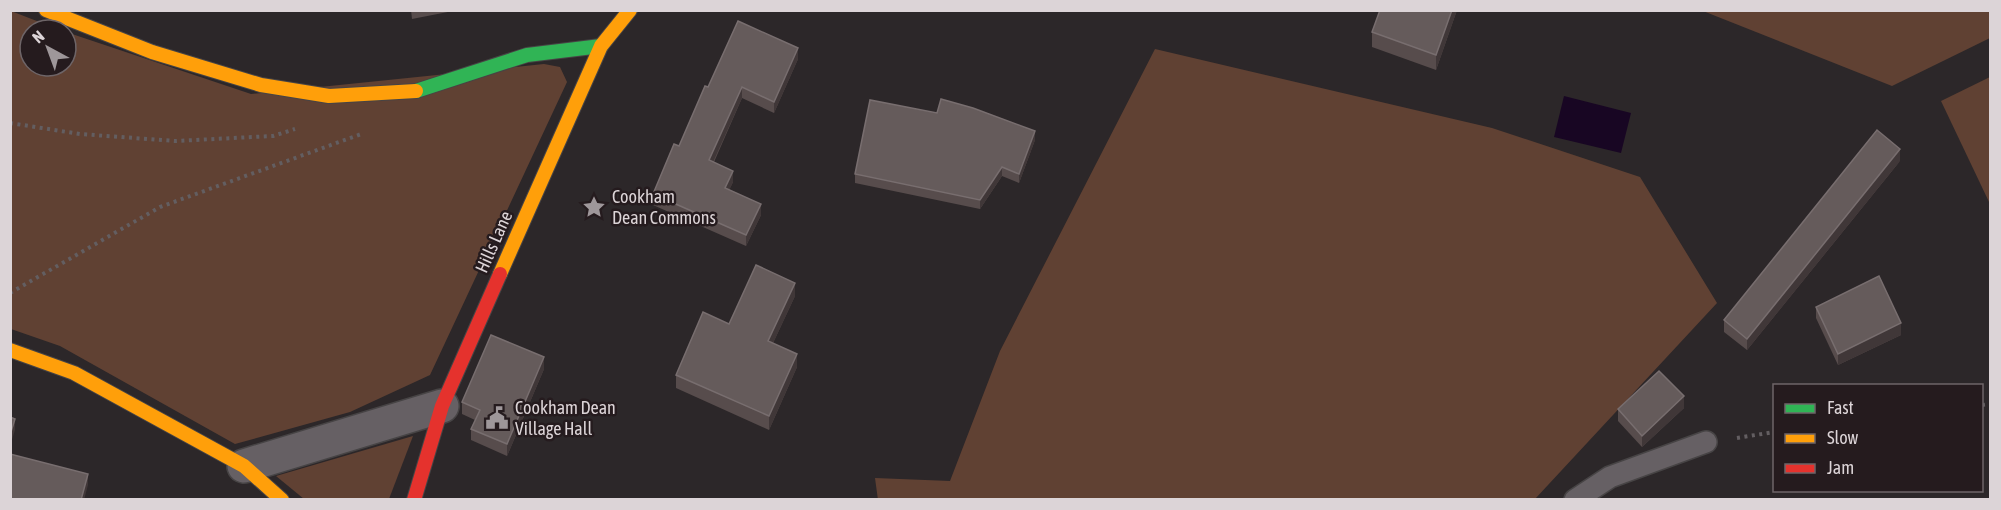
<svg xmlns="http://www.w3.org/2000/svg" width="2001" height="510" font-family="'Asap Condensed',sans-serif">
  <rect width="100%" height="100%" fill="#2c2729"/>
  <g fill="#604133">
    <polygon points="11,11 60,30 30,30 30,66 66,66 66,32 251,94 544,64 560,67 567,82 430,375 350,412 235,444 60,346 11,329"/>
    <polygon points="1703,11 1990,11 1990,38 1892,86"/>
    <polygon points="1155,49 1492,128 1640,177 1717,303 1535,499 878,500 875,478 950,481 1000,351"/>
    <polygon points="1990,77 1990,204 1941,101"/>
    <polygon points="413,436 389,499 304,499 276,476"/>
  </g>
  <polygon fill="#180623" points="1564,96 1631,113 1621,153 1554,137"/>
  <g fill="none" stroke-linecap="round" stroke-linejoin="round">
    <g stroke="#474445" stroke-width="24">
      <polyline id="lane" points="1575,500 1610,477 1706,442"/>
    </g>
    <g stroke="#474445" stroke-width="36">
      <polyline id="street" points="244,466 442,406"/>
    </g>
    <g stroke="#474445" stroke-width="16">
      <polyline id="fast" points="416,91 527,55 601,46"/>
    </g>
    <g stroke="#474445" stroke-width="16">
      <g id="slow">
        <polyline points="46,10 152,52 261,85 329,96 416,91"/>
        <polyline points="500,274 601,46 630,10"/>
        <polyline points="10,350 74,373 244,466 282,500"/>
      </g>
    </g>
    <g stroke="#474445" stroke-width="16">
      <polyline id="jam" points="414,500 442,406 500,274"/>
    </g>
    <g stroke="#635e61" stroke-width="4" stroke-dasharray="3 4.5" stroke-linecap="butt">
      <polyline points="1210,10 1285,10"/>
      <polyline points="10,123 80,134 175,141 273,136 295,129"/>
      <polyline points="10,293 160,207 364,133"/>
      <polyline points="1982,405 1990,404"/>
      <polyline points="1737,438 1774,432"/>
    </g>
    <use href="#lane" stroke="#666064" stroke-width="21"/>
    <use href="#street" stroke="#666064" stroke-width="33"/>
    <use href="#fast" stroke="#30b455" stroke-width="14"/>
    <use href="#slow" stroke="#ff9f0a" stroke-width="14"/>
    <use href="#jam" stroke="#e5322d" stroke-width="14"/>
  </g>
  <g fill="#574c4c">
    <polygon points="411,10 458,10 412,19"/>
    <polygon points="1457,10 1436,70 1372,47 1372,32"/>
    <polygon points="798,59 774,113 742,98 714,162 733,182 729,190 761,215 746,246 653,205 653,194 679,146 708,87"/>
    <polygon points="1035,140 1019,183 1002,176 980,209 855,183 855,174"/>
    <polygon points="1900,161 1747,350 1724,332 1724,320"/>
    <polygon points="795,296 773,343 797,367 769,430 676,388 676,375 729,324"/>
    <polygon points="1816,307 1901,335 1838,365 1816,318"/>
    <polygon points="544,369 507,456 471,440 471,429 475,420 462,414 462,402"/>
    <polygon points="1684,408 1642,447 1618,421 1618,409"/>
  </g>
  <g fill="#403738">
    <polygon points="1452,10 1457,10 1436,70 1436,55"/>
    <polygon points="798,48 798,59 774,113 774,102"/>
    <polygon points="742,87 742,98 709,171 709,160"/>
    <polygon points="1035,131 1035,140 1019,183 1019,174"/>
    <polygon points="1900,149 1900,161 1747,350 1747,339"/>
    <polygon points="1002,167 1002,176 980,209 980,200"/>
    <polygon points="733,171 733,182 725,199 725,188"/>
    <polygon points="761,204 761,215 746,246 746,235"/>
    <polygon points="795,283 795,296 768,354 768,341"/>
    <polygon points="1901,323 1901,335 1838,365 1838,354"/>
    <polygon points="797,354 797,367 769,430 769,416"/>
    <polygon points="544,357 544,369 507,456 507,444"/>
    <polygon points="1684,396 1684,408 1642,447 1642,436"/>
    <polygon points="15,419 15,430 10,446 10,435"/>
    <polygon points="88,474 88,485 84,500 81,500"/>
  </g>
  <g fill="#655b5b" stroke="#786e6f" stroke-width="1.5">
    <polygon points="1380,10 1452,10 1436,55 1372,32"/>
    <polygon points="738,21 798,48 774,102 742,87 709,160 733,171 725,188 761,204 746,235 653,194 674,144 679,146 705,86 708,87"/>
    <polygon points="941,99 973,108 1035,131 1019,174 1002,167 980,200 855,174 870,100 937,113"/>
    <polygon points="1877,130 1900,149 1747,339 1724,320"/>
    <polygon points="756,265 795,283 768,341 797,354 769,416 676,375 703,312 729,324"/>
    <polygon points="1879,276 1901,323 1838,354 1816,307"/>
    <polygon points="491,335 544,357 507,444 471,429 480,410 462,402"/>
    <polygon points="1659,371 1684,396 1642,436 1618,409"/>
    <polygon points="10,417 15,419 10,435"/>
    <polygon points="10,454 88,474 81,500 10,500"/>
  </g>
  <defs>
    <g id="sight-bare" transform="scale(1.8)"><path d="M0-6L1.8-2.2L6-1.7L2.9 1.2L3.7 5.4L0 3.3L-3.7 5.4L-2.9 1.2L-6-1.7L-1.8-2.2Z" fill="#9e979a" stroke="#251b1e" stroke-width="2.5" paint-order="stroke"/></g>
    <g id="civic-bare" transform="scale(1.8)"><path d="M-.6-6.5H3V-4.5H.6V-3L4-1V1h2V6H-6V1h2V-1L-.6-3ZM-1.2 2.5V6h2.4V2.5Z" fill="#9e979a" stroke="#251b1e" stroke-width="2.5" paint-order="stroke"/></g>
  </defs>
  <g fill-rule="evenodd">
    <use href="#sight-bare" x="594" y="207"/>
    <use href="#civic-bare" x="497" y="418"/>
  </g>
  <g text-anchor="middle" stroke-width="5" stroke-linejoin="round" paint-order="stroke">
    <g font-size="18" fill="#dcd4d7" stroke="#251b1e" text-anchor="start">
      <text x="612" y="203">Cookham<tspan x="612" dy="21">Dean Commons</tspan></text>
      <text x="515" y="414">Cookham Dean<tspan x="515" dy="21">Village Hall</tspan></text>
    </g>
    <g font-size="18" fill="#dcd4d7" stroke="#251b1e">
      <text transform="translate(494 242) rotate(-66)" y="6">Hills Lane</text>
    </g>
  </g>
  <rect width="2001" height="510" fill="none" stroke="#dcd4d7" stroke-width="24"/>
  <rect x="1773" y="384" width="210" height="108" fill="#251b1e" stroke="#6e6568" stroke-width="1.5"/>
  <rect x="1785" y="404" width="30" height="9" fill="#30b455" stroke="#6e6568" stroke-width="1.5"/>
  <text x="1827" y="414" font-size="18" fill="#dcd4d7">Fast</text>
  <rect x="1785" y="434" width="30" height="9" fill="#ff9f0a" stroke="#6e6568" stroke-width="1.5"/>
  <text x="1827" y="444" font-size="18" fill="#dcd4d7">Slow</text>
  <rect x="1785" y="464" width="30" height="9" fill="#e5322d" stroke="#6e6568" stroke-width="1.5"/>
  <text x="1827" y="474" font-size="18" fill="#dcd4d7">Jam</text>
  <g transform="translate(48 48) rotate(319)"><circle r="28" fill="#251b1e" stroke="#6e6568" stroke-width="1.5"/>
  <path d="M0-4.5L10 22L0 15L-10 22Z" fill="#9e979a"/>
  <text y="-9" font-size="16" font-weight="bold" text-anchor="middle" fill="#dcd4d7">N</text>
  </g>
</svg>
